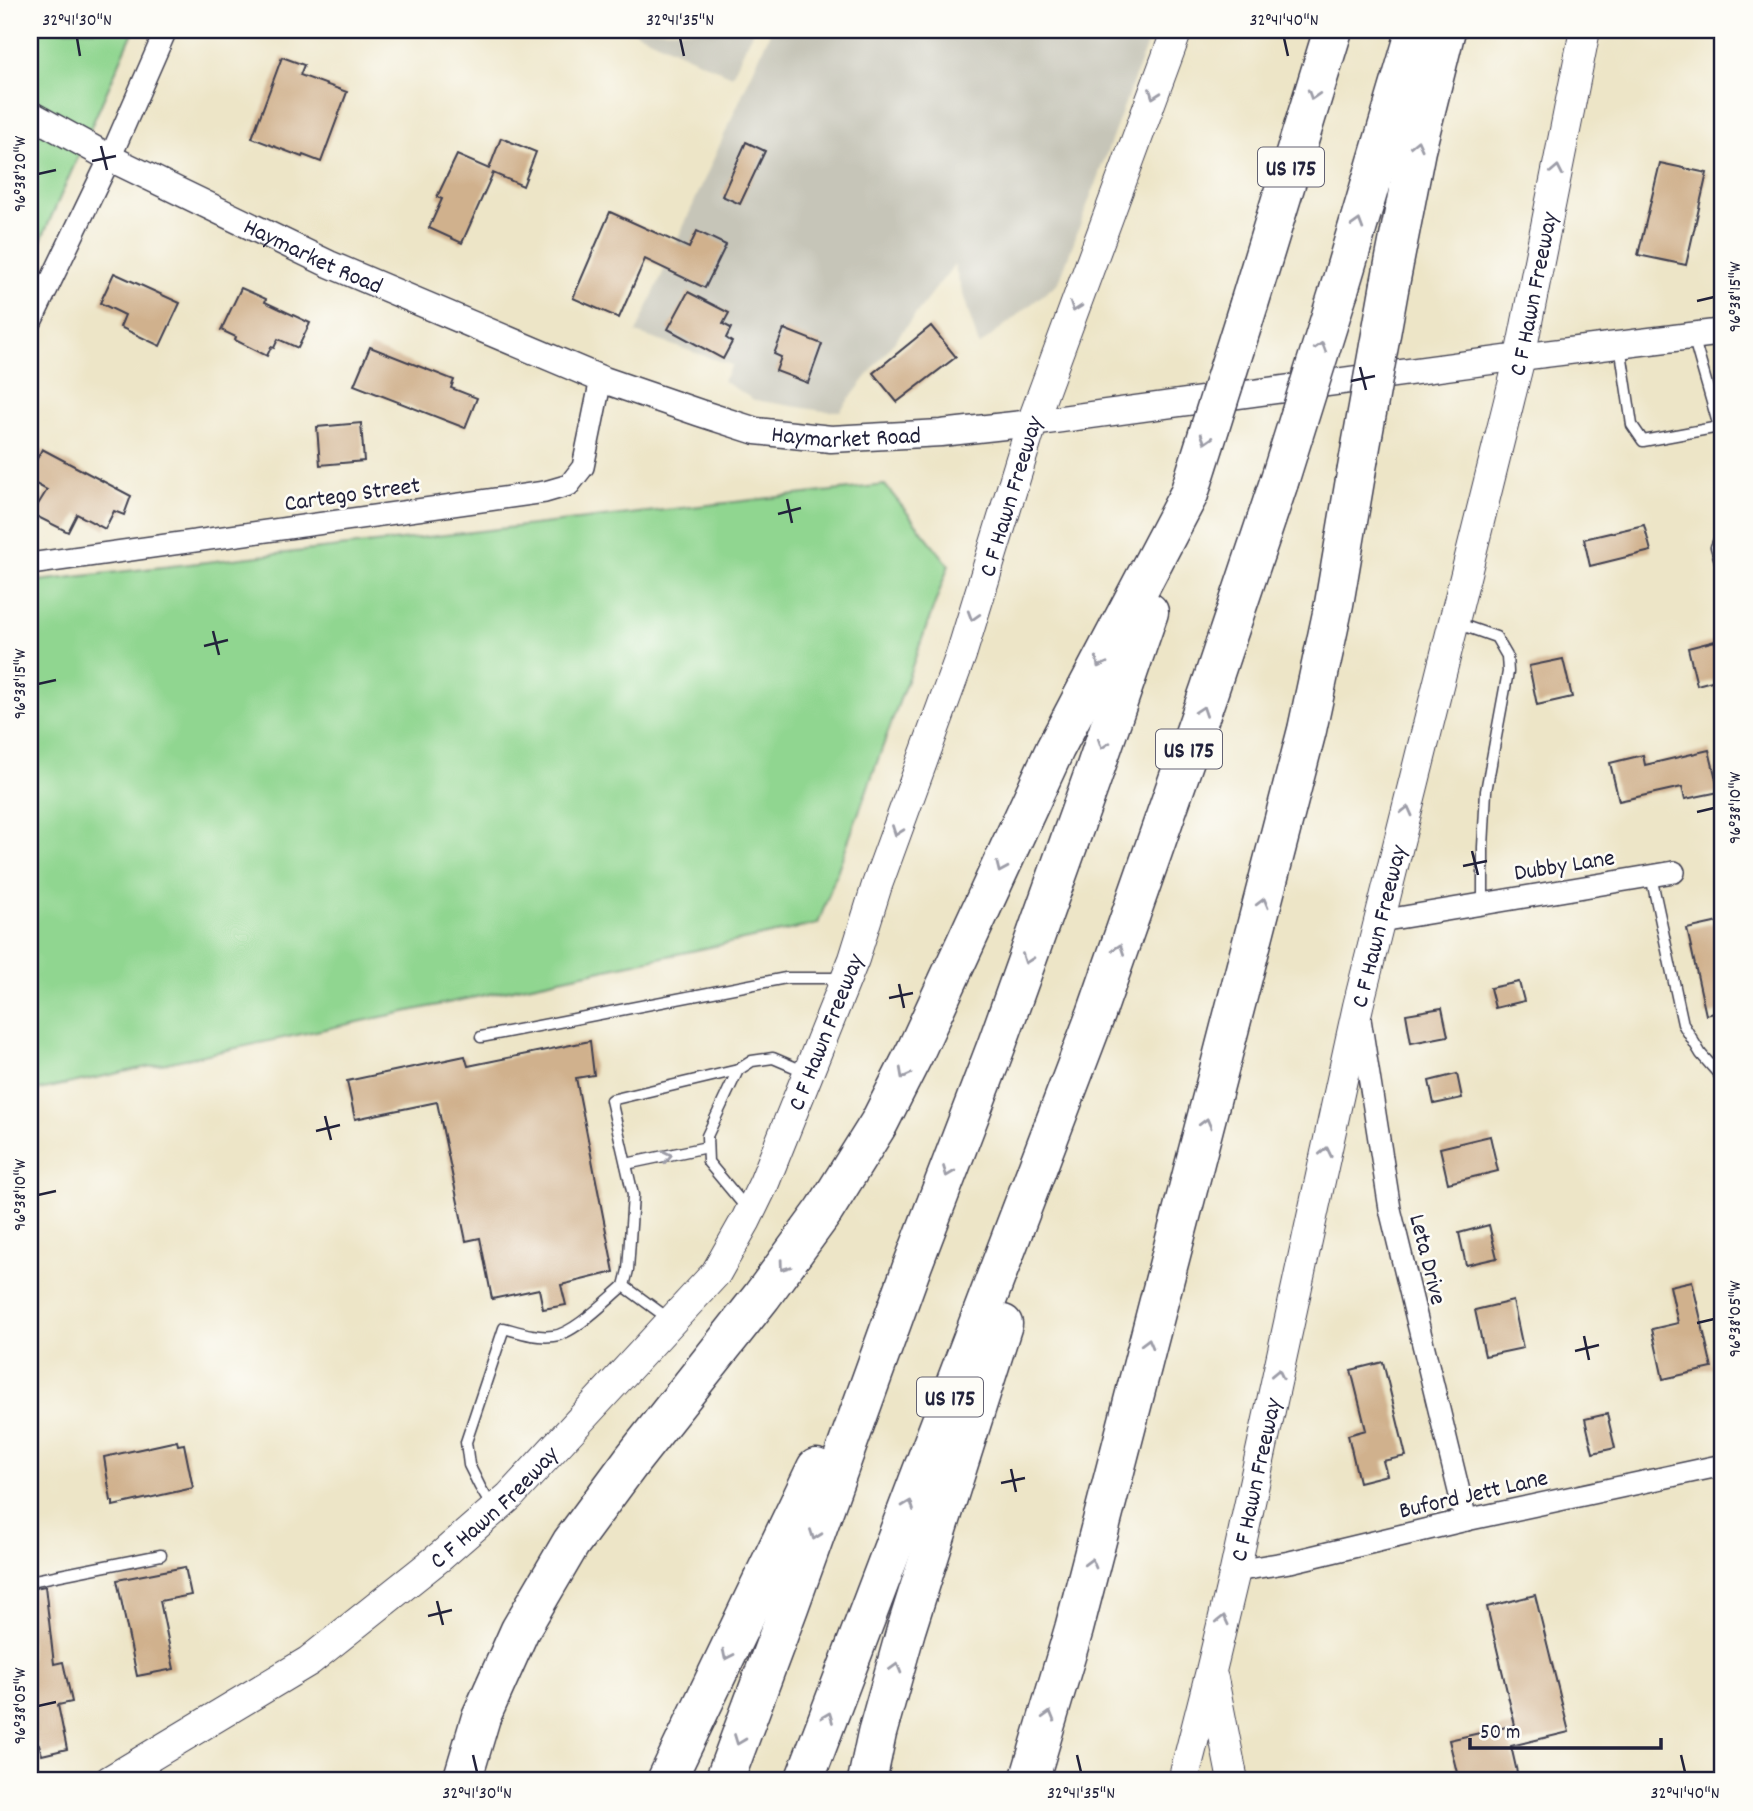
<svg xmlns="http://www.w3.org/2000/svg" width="1753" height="1811" font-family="Dekko,sans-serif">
  <rect width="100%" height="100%" fill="#fdfcf7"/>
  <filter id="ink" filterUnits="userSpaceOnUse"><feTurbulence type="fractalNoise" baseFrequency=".0143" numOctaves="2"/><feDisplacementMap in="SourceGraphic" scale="14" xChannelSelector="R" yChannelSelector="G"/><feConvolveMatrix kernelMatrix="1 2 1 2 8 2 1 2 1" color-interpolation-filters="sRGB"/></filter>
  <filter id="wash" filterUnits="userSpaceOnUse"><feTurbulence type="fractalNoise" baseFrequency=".00686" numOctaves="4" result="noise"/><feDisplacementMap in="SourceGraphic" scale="28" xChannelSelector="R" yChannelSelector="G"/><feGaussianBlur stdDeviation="1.57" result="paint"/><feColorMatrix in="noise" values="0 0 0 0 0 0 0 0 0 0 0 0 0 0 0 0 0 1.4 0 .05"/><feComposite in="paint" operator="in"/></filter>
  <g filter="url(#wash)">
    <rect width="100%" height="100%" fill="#ede5c7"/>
    <g fill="#c6c5b8">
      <polygon points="631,30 753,30 732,76"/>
      <polygon points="771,30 1152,30 1059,282 979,346 954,265 840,411 823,411 754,400 723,381 732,365 636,333"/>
    </g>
    <g fill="#90d690" stroke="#597c66" stroke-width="2">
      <polygon points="30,30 134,30 30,265"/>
      <polygon points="885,485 949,565 818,924 30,1092 30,582"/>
    </g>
    <g id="blocks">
      <g fill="#d0b18d">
        <polygon points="282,57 304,65 300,75 347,92 321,162 303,155 302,157 252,138"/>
        <polygon points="501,138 536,152 523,186 493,173 462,243 429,228 442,199 437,197 457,155 489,169"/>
        <polygon points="746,142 765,151 740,204 722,196"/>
        <polygon points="1660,163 1707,173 1686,265 1638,255"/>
        <polygon points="610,212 689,248 697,231 726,245 705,288 645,259 619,318 573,298"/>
        <polygon points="114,273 180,303 160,346 120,327 125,315 100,303"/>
        <polygon points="241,288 266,299 265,302 310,323 298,348 278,339 274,348 271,347 267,356 235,340 236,337 221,330"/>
        <polygon points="688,292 729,313 723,324 731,328 726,338 732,342 723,359 668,329"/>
        <polygon points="931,326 956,357 897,402 873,373"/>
        <polygon points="784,329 822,344 808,383 776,371 781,357 774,354"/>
        <polygon points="370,347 454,380 451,388 477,398 465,428 354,385"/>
        <polygon points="361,423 364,461 320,465 317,427"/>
        <polygon points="42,449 131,496 124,515 114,511 105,529 77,514 68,532 32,514 47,490 30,481 30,472"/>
        <polygon points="1644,525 1651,551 1590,566 1584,539"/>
        <polygon points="1715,641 1723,678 1697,685 1688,648"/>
        <polygon points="1563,659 1572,697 1537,705 1529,666"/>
        <polygon points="1709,750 1719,792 1685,799 1682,787 1619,801 1610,763 1643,755 1645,765"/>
        <polygon points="1723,921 1723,1011 1706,1015 1687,929"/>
        <polygon points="1519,982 1524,1001 1495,1008 1490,988"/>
        <polygon points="1442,1008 1448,1036 1411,1043 1406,1014"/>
        <polygon points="590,1041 594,1075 576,1078 614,1272 561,1285 566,1305 543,1309 539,1289 492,1299 480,1238 466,1241 437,1102 355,1119 347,1081 465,1056 468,1066"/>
        <polygon points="1457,1074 1462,1098 1434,1104 1429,1081"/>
        <polygon points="1490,1136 1498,1171 1448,1183 1440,1148"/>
        <polygon points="1489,1225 1497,1258 1466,1265 1459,1233"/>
        <polygon points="1692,1281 1712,1368 1663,1379 1652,1329 1678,1323 1670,1286"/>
        <polygon points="1513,1301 1523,1348 1485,1356 1475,1310"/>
        <polygon points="1383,1362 1406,1456 1383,1461 1387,1475 1359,1482 1348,1435 1366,1430 1351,1370"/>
        <polygon points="1607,1414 1615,1448 1593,1453 1585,1419"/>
        <polygon points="177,1441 178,1445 184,1444 193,1488 113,1506 113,1501 111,1501 104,1457"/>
        <polygon points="185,1567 191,1595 160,1601 174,1669 137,1676 117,1580"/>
        <polygon points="45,1586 54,1664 63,1662 72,1702 58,1705 67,1749 42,1755 39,1744 30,1747 30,1589"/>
        <polygon points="1535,1595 1569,1732 1511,1746 1519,1781 1459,1781 1449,1740 1515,1725 1487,1607"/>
      </g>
    </g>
  </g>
  <g filter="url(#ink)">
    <use href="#blocks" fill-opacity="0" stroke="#403f50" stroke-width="2"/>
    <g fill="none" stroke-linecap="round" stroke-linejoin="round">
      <g stroke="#403f50" stroke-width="13">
        <g id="service">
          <polyline points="1693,336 1719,427 1723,452"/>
          <polyline points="1620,345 1632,425 1643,441 1719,427"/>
          <polyline points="1723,530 1716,547 1723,572"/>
          <polyline points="1456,623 1496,637 1507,656 1508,672 1486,791 1483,847 1483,903"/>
          <polyline points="1651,876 1683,1024 1701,1054 1723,1079"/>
          <polyline points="481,1037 786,978 843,978"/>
          <polyline points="626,1164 707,1147"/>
          <polyline points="748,1210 708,1162 707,1136 738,1070 752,1061 773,1058 806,1072"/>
          <polyline points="669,1319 624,1286 628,1270 633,1195 611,1100 738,1070"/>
          <path d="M 492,1507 L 480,1487 L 469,1465 L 466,1442 L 504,1328 C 519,1332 536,1338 553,1336 C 574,1334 607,1300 624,1286"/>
          <polyline points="30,1581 161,1555"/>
        </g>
      </g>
      <g stroke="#403f50" stroke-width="24">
        <g id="minor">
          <polyline points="30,324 110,158 166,30"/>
          <polyline points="30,564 545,492 569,485 583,467 601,379"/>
          <polyline points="1380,921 1674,872"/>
          <polyline points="1360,1019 1390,1209 1466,1520"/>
          <polyline points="1235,1571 1290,1562 1466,1520 1723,1465"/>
        </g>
      </g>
      <g stroke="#403f50" stroke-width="29">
        <g id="tertiary">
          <path id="s1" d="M 30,114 L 110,158 L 329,264 L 601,379 L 700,413 L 756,431 L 831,439 L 941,433 L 1032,423 L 1520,357 L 1723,332"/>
        </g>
      </g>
      <g stroke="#403f50" stroke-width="32">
        <g id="secondary">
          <polyline points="1213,1679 1233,1781"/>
          <path id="s2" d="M 109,1781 L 309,1661 L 441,1556 L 510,1496 L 716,1273 L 746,1220 L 764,1183 L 854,959 L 877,885 L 961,655 L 1032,423 L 1177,30"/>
          <path id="s3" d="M 1183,1781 L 1211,1671 L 1235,1571 L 1358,1006 L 1520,357 L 1585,30"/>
        </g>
      </g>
      <g stroke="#403f50" stroke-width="41">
        <g id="motorway">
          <polyline points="1390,284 1416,150 1446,30"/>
          <polyline points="1339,290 1416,30"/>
          <polyline points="1249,304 1333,30"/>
          <polyline points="462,1781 481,1717 520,1630 571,1543 633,1459 762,1296 824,1211 879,1123 916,1050 1055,749 1189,494"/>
          <polyline points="666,1781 816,1468"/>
          <polyline points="724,1781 789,1607 913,1264 997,1044 1091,781 1149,612"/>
          <polyline points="804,1781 1096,1014 1209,691 1279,482"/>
          <polyline points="867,1781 877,1733 906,1630 1003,1324"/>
          <polyline points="1029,1781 1074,1629 1307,730 1334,604 1356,474"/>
        </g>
      </g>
      <use href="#service" stroke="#fff" stroke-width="10"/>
      <use href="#minor" stroke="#fff" stroke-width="21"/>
      <use href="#tertiary" stroke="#fff" stroke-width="26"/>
      <use href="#secondary" stroke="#fff" stroke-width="30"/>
      <use href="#motorway" stroke="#fff" stroke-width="38"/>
      <g stroke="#403f50" stroke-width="41" stroke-linecap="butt">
        <g id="motorway-bridge">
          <polyline points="1356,474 1390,284"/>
          <polyline points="1279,482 1339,290"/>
          <polyline points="1189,494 1249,304"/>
        </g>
      </g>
      <use href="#motorway-bridge" stroke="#fff" stroke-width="38"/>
    </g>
    <defs><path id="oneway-chevron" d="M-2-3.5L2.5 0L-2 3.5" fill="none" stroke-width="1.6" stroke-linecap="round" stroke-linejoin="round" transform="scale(1.75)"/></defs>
    <g stroke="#9c9ca7">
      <use href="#oneway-chevron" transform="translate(1154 94) rotate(110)"/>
      <use href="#oneway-chevron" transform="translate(1313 95) rotate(107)"/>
      <use href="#oneway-chevron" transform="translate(1417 145) rotate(-77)"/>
      <use href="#oneway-chevron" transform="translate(1557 170) rotate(-79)"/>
      <use href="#oneway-chevron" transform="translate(1358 224) rotate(-73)"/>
      <use href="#oneway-chevron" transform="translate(1075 307) rotate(110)"/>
      <use href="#oneway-chevron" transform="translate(1321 347) rotate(-73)"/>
      <use href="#oneway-chevron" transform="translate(1206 439) rotate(107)"/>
      <use href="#oneway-chevron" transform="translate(973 616) rotate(107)"/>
      <use href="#oneway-chevron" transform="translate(1100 663) rotate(118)"/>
      <use href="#oneway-chevron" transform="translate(1202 711) rotate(-71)"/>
      <use href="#oneway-chevron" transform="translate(1103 744) rotate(109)"/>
      <use href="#oneway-chevron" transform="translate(1407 811) rotate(-76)"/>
      <use href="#oneway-chevron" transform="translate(897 831) rotate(110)"/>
      <use href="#oneway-chevron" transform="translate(1001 868) rotate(114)"/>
      <use href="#oneway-chevron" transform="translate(1263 903) rotate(-75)"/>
      <use href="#oneway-chevron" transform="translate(1119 949) rotate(-71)"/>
      <use href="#oneway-chevron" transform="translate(1027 959) rotate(110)"/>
      <use href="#oneway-chevron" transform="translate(904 1074) rotate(118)"/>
      <use href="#oneway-chevron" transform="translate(1206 1123) rotate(-75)"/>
      <use href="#oneway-chevron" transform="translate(1326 1152) rotate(-78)"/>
      <use href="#oneway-chevron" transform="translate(667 1156) rotate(-12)"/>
      <use href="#oneway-chevron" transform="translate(948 1172) rotate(111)"/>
      <use href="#oneway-chevron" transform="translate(784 1266) rotate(126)"/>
      <use href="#oneway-chevron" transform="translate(1148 1343) rotate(-75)"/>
      <use href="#oneway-chevron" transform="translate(1278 1374) rotate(-78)"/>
      <use href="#oneway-chevron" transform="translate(909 1505) rotate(-69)"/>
      <use href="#oneway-chevron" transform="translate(815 1535) rotate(110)"/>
      <use href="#oneway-chevron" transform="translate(1091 1563) rotate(-75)"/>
      <use href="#oneway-chevron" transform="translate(1223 1620) rotate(-77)"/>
      <use href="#oneway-chevron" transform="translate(727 1655) rotate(116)"/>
      <use href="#oneway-chevron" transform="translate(896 1668) rotate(-74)"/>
      <use href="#oneway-chevron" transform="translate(1049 1716) rotate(-74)"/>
      <use href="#oneway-chevron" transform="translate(828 1717) rotate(-69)"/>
      <use href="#oneway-chevron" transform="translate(739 1740) rotate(111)"/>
    </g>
  </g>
  <path fill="none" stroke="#22223b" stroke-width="2.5" d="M 77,38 L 80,56M 680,38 L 684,56M 1284,38 L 1288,56M 101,146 L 107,170M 92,161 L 116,156M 38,174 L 56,170M 1697,301 L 1714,297M 1360,367 L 1366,390M 1351,381 L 1375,376M 787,499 L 792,523M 778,514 L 801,508M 213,631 L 219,655M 204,646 L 228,640M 38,684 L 56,680M 1697,812 L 1714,808M 1472,851 L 1478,875M 1463,866 L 1487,861M 899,984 L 904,1008M 889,998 L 913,993M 325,1116 L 331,1140M 316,1131 L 340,1125M 38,1195 L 56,1191M 1697,1323 L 1714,1319M 1584,1336 L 1589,1360M 1575,1351 L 1599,1345M 1011,1469 L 1016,1492M 1001,1483 L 1025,1478M 437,1601 L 443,1625M 428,1616 L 452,1610M 38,1706 L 56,1702M 473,1755 L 477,1772M 1077,1755 L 1081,1772M 1681,1755 L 1685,1772"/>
  <g text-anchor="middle" stroke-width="5" stroke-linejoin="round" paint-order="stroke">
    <g fill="#fdfcf7" stroke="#646373" stroke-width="2">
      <rect x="1258" y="147.5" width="66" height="39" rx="5"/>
      <rect x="1156" y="729.5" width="66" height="39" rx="5"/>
      <rect x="917" y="1377.5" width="66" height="39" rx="5"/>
    </g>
    <g font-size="23" font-weight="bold" fill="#22223b">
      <text x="1291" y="175">US 175</text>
      <text x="1189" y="757">US 175</text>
      <text x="950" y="1405">US 175</text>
    </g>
    <g font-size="24" fill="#22223b" stroke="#fdfcf7">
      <text dy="8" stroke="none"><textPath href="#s1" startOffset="317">Haymarket Road</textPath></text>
      <text dy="8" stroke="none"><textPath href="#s3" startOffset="1528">C F Hawn Freeway</textPath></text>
      <text dy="8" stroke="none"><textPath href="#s1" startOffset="884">Haymarket Road</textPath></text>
      <text transform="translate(352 493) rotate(-8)" y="8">Cartego Street</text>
      <text dy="8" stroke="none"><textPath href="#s2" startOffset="1629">C F Hawn Freeway</textPath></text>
      <text transform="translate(1564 864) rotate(-9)" y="8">Dubby Lane</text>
      <text dy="8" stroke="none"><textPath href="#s3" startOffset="877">C F Hawn Freeway</textPath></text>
      <text dy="8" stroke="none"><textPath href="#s2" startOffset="1062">C F Hawn Freeway</textPath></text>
      <text transform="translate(1429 1259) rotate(76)" y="8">Leta Drive</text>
      <text dy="8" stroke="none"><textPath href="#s3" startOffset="310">C F Hawn Freeway</textPath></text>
      <text transform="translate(1473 1493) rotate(-13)" y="8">Buford Jett Lane</text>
      <text dy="8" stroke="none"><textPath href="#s2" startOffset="474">C F Hawn Freeway</textPath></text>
    </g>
  </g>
  <rect width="1753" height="1811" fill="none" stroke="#fdfcf7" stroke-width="77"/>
  <path d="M1470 1738v10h191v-10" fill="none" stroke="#22223b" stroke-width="3.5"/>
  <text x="1480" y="1738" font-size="21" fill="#22223b" stroke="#fdfcf7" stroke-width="5" paint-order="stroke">50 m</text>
  <rect x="38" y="38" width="1676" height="1734" fill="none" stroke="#22223b" stroke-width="2.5"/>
  <g font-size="18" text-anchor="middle" fill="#22223b">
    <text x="77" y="25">32°41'30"N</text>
    <text x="680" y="25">32°41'35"N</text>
    <text x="1284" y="25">32°41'40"N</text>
    <text transform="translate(19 174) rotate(-90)" y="6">96°38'20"W</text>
    <text transform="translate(1734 297) rotate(-90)" y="6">96°38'15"W</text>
    <text transform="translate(19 684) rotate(-90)" y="6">96°38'15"W</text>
    <text transform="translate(1734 808) rotate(-90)" y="6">96°38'10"W</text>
    <text transform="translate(19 1195) rotate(-90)" y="6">96°38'10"W</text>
    <text transform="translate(1734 1319) rotate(-90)" y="6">96°38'05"W</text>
    <text transform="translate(19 1706) rotate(-90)" y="6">96°38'05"W</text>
    <text x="477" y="1798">32°41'30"N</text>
    <text x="1081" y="1798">32°41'35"N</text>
    <text x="1685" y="1798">32°41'40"N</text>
  </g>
</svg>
